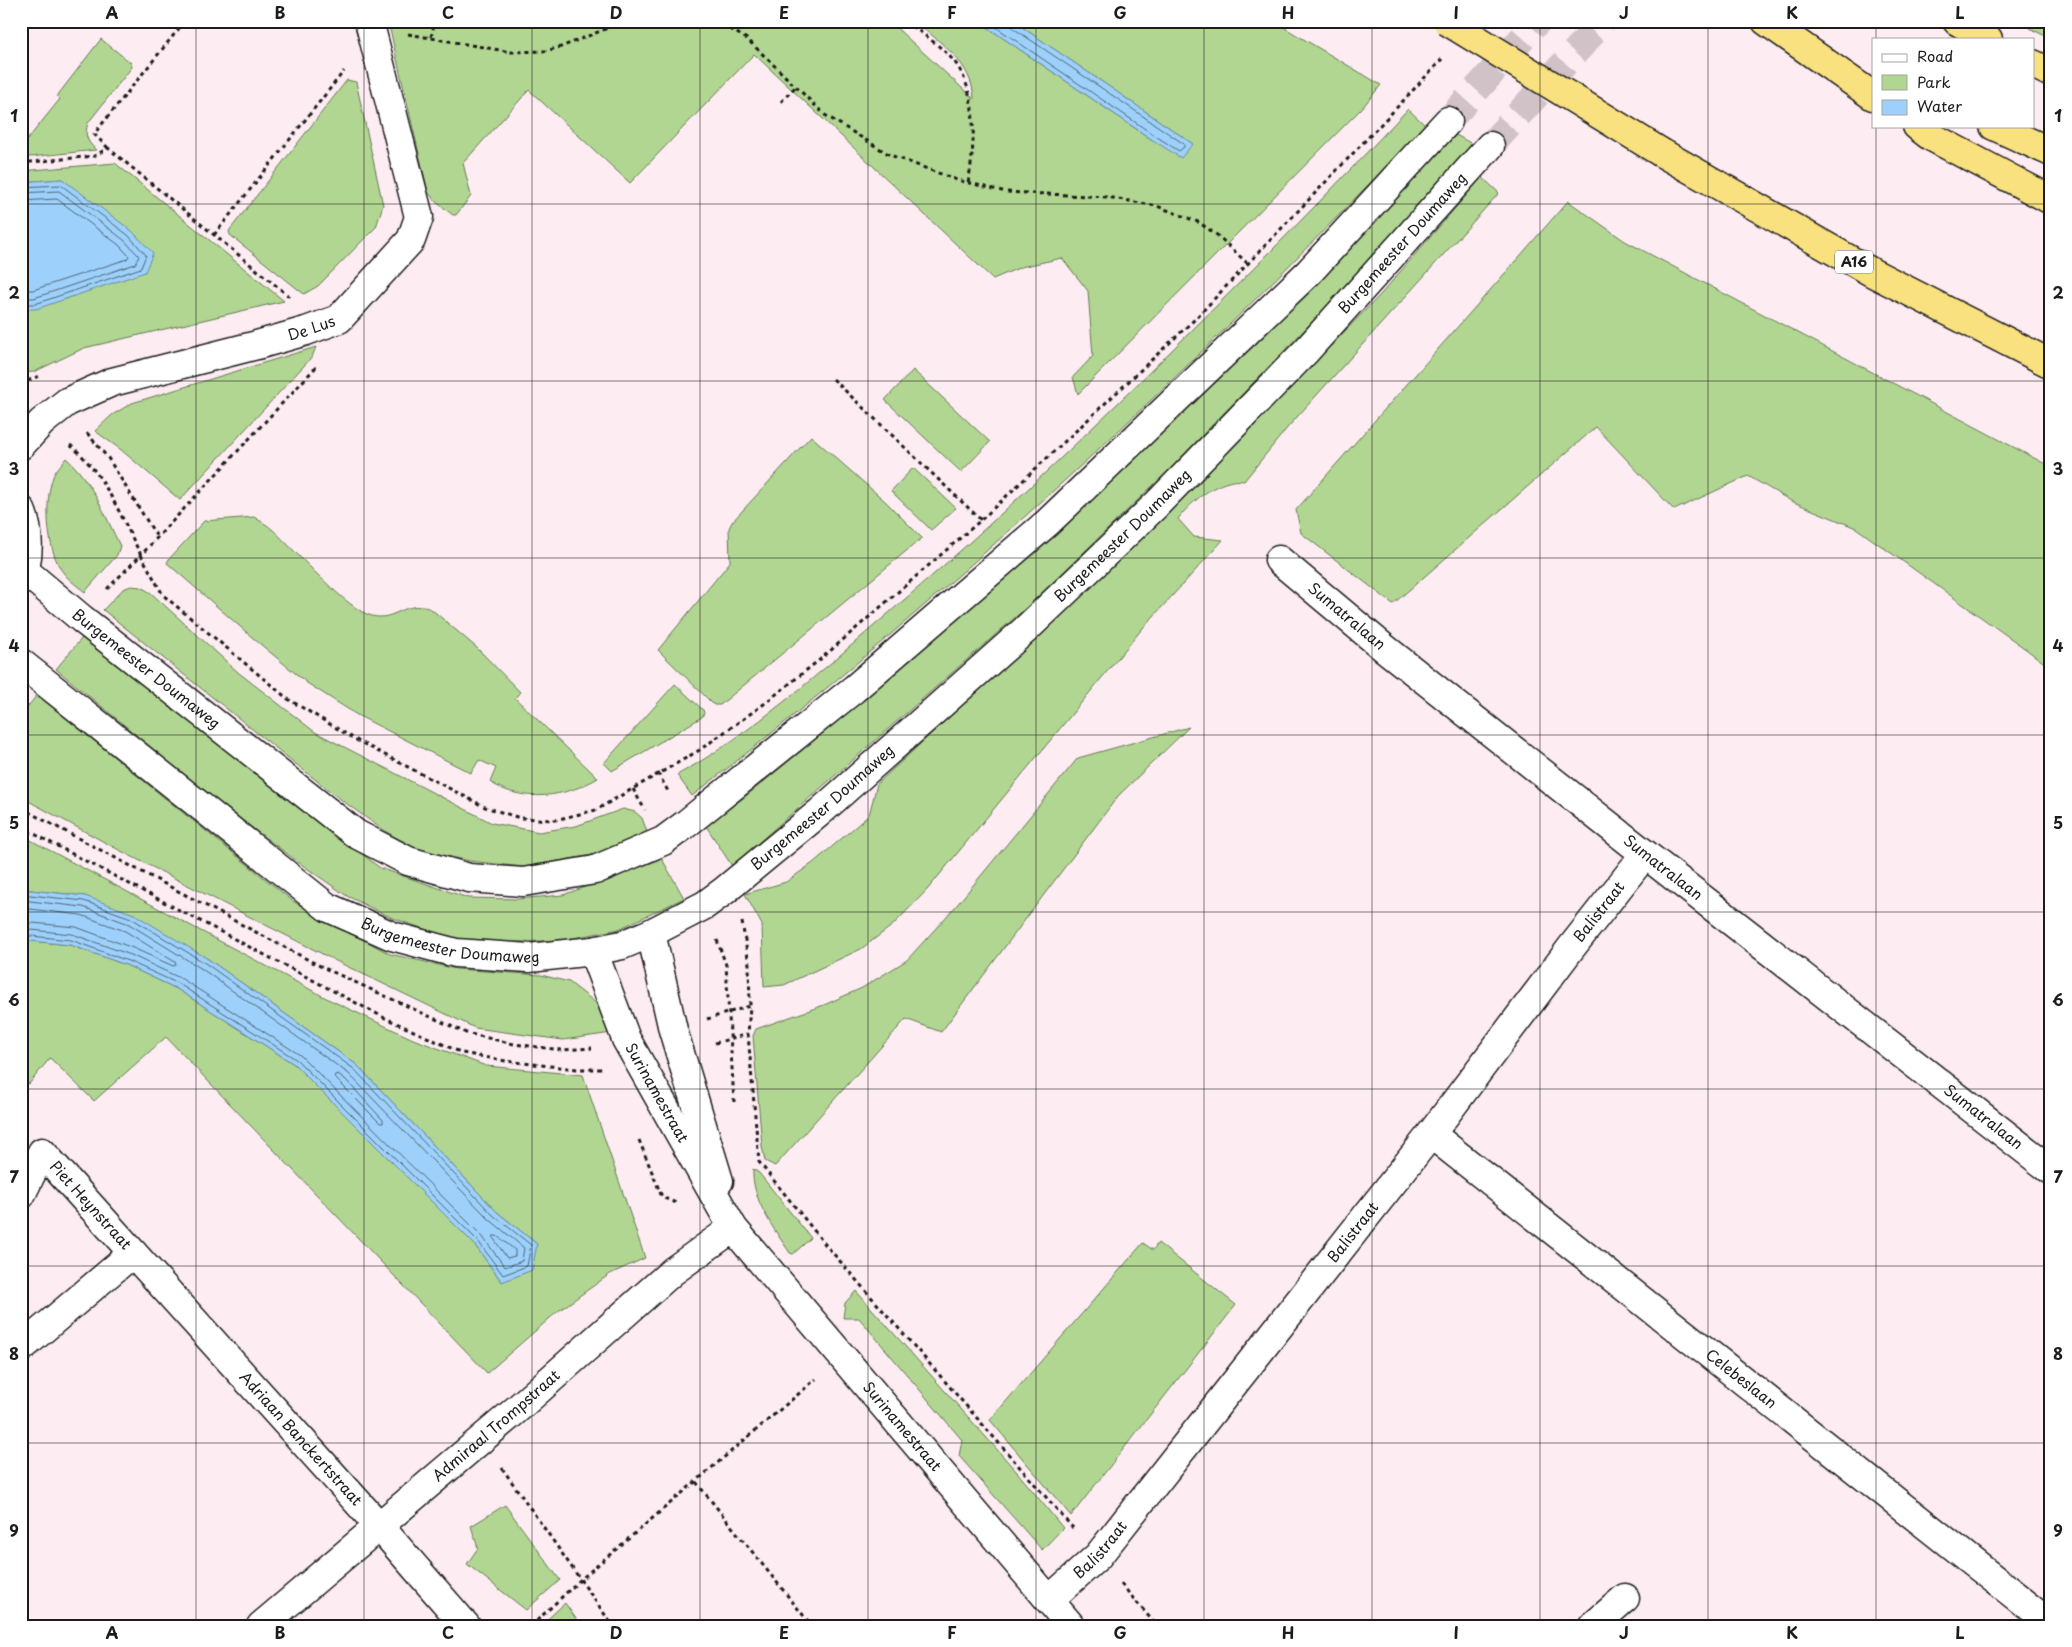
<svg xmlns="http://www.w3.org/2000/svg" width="2072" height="1647" font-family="'Playpen Sans',sans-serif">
  <rect width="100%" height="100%" fill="#fdecf2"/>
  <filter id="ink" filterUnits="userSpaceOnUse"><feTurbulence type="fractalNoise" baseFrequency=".02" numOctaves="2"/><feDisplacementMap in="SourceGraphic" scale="10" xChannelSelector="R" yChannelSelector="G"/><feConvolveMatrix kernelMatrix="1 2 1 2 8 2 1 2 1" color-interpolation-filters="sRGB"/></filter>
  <g filter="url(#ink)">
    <g fill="#b1d691" stroke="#667956">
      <path d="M 388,21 L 889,21 L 974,99 C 972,62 941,44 915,21 L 978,21 L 1151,139 L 1193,144 L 1013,21 L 1273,21 L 1381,85 L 1362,108 L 1078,394 L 1073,377 L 1093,356 L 1088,291 L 1062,258 L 1021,267 L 993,279 L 754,54 L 630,183 L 529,90 L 463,163 L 471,196 L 456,215 L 453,215 L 436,202 L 428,192 Z"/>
      <polygon points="2016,21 2051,21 2051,39"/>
      <path d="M 101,39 L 131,63 L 132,67 L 88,123 C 84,136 87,141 96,150 L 21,158 L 21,136 L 27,140 L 60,99 L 57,96 Z"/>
      <polygon points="347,80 356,82 383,205 376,227 318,286 304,294 230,235 229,231"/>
      <path d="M 1408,109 L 1425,125 C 1293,266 1154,401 1010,530 C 907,622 802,711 692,796 L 677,775 C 752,734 825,668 890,612 C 988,529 1080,441 1171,351 C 1251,272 1330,192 1408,109 Z"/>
      <polygon points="1456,135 1474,145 1338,295 1167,472 1027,607 732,866 706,826 746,796 849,712 1025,561 1258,339"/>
      <polygon points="115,163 284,301 84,348 34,372 21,373 21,309 24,310 63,179 21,182 21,171"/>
      <path d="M 1482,177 L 1499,193 L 1288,427 L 1244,481 C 1221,477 1191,501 1178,519 L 1194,537 L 1223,540 L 1142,629 L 927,890 L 893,925 L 861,949 L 784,985 L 764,987 L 762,925 L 745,894 L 786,882 L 813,863 L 869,815 L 877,784 L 1166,516 L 1381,294 Z"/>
      <path d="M 1568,201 L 1625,241 L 2051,467 L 2051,668 L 2027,650 L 1856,528 L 1791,501 L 1748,476 L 1674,510 L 1596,427 L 1393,604 L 1301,533 L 1296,510 C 1386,407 1478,305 1568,201 Z"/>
      <polygon points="316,347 312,357 180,500 120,449 95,431 112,415 132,403"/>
      <polygon points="913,370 990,442 961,472 885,400"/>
      <polygon points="811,436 886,502 922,538 720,705 714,705 658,650 730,562 729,528 732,522"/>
      <path d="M 66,458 C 92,481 105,515 120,546 L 117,555 L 85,592 C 76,585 66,578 60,568 C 47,546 44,501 53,477 C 55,470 62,464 66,458 Z"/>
      <polygon points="913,468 956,508 931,530 891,491"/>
      <path d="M 254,517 C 260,521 268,525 273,530 C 295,550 347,610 372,616 C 395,622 405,599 431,609 L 477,648 L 520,692 L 515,698 L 598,778 C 566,797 523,804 490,782 L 496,768 L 479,760 L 471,773 L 357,715 L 307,683 L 253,638 L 167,563 L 169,559 L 204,521 Z"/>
      <polygon points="131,586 141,587 151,593 239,673 315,732 492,823 539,832 576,826 623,809 635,812 642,818 647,832 604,853 523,867 470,861 419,850 383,830 336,796 103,610 123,589"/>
      <polygon points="86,633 264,778 380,868 468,898 517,899 563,895 662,859 684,898 619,929 563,940 496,943 450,938 390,917 347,896 298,862 219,803 56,669"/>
      <polygon points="675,684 703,710 704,713 702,717 612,771 604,763"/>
      <polygon points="37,695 294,902 390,954 456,969 541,975 569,982 596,1003 612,1033 563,1040 475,1028 340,963 119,850 21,797 21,715"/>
      <polygon points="1189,727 1118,796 941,1032 906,1019 775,1166 765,1161 762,1146 753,1036 756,1029 824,1005 862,988 907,960 956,906 1078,758"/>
      <polygon points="21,835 330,1000 413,1039 486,1066 583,1075 645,1258 610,1274 557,1312 487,1373 166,1037 94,1101 50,1058 29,1084 21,1080 21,940 70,945 126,965 177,989 294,1064 474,1244 502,1282 537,1244 497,1212 357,1065 208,959 85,896 21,889"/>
      <path d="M 753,1169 L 759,1173 L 811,1238 L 793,1254 L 790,1253 C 774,1229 751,1199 753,1169 Z"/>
      <polygon points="1143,1243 1153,1250 1158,1243 1236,1305 1071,1516 990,1420"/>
      <polygon points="856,1291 1017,1472 1063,1528 1042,1550 959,1456 962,1440 859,1318 843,1318 845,1303"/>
      <polygon points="505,1505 560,1580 526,1610 467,1564 478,1548 471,1526"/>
      <polygon points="565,1603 581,1626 540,1626"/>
    </g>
    <g fill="#9dd1fb" stroke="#6989a2">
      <polygon points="978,21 1013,21 1193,144 1181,158 1151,139"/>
      <polygon points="62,179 132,231 153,253 145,272 36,309 21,309 21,182"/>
      <polygon points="21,889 85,896 134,914 208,959 357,1065 497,1212 537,1244 532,1270 502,1282 474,1244 294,1064 177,989 126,965 70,945 21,940"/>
    </g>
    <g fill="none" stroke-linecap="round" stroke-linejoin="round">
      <g stroke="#506475" stroke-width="1">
        <polyline points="987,21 1154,135 1179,151 1184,147 1184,144 1013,28 1011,21"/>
        <polyline points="21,187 61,185 128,235 146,255 141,268 35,304 21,304"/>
        <polyline points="21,193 59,191 124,240 139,256 135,264 34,298 21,298"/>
        <polyline points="21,201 57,199 119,245 129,256 127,259 33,290 21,290"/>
        <polyline points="21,894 84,901 131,918 205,963 354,1069 493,1215 531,1245 527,1266 503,1275 478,1241 297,1060 179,984 128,961 71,940 21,935"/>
        <polyline points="21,900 83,907 129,924 202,969 349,1074 489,1219 524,1248 522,1261 505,1267 482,1236 300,1055 182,979 131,955 72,934 21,929"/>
        <polyline points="21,908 81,915 125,931 175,962 176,965 173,966 133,948 76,927 21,922"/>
        <polygon points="335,1075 338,1074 345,1079 383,1120 383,1123 380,1123 335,1078"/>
        <polygon points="494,1236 497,1236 515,1250 515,1256 507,1258 494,1239"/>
      </g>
      <g stroke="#d0c2c7" stroke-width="28" stroke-dasharray="28 14" stroke-linecap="butt">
        <polyline points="1448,121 1538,21"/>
        <polyline points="1490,146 1603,21"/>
      </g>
      <g stroke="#1c1c1c" stroke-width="31">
        <g id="street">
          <path id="s1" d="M 21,445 L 42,422 L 67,402 L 112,382 L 257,345 L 306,331 L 339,319 L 411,240 L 419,217 L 369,21"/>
          <path id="s2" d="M 1279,560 L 1383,647 L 1645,854 L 2051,1170"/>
          <path id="s3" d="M 1431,1134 L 2051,1624"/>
          <path id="s4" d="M 21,1195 L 42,1152 L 380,1527 L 466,1626"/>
          <polyline points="21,1348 133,1253"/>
          <path id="s5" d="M 1049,1600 L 1098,1556 L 1431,1134 L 1571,948 L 1645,854"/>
          <path id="s6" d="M 261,1626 L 516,1410 L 673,1271 L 733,1228"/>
          <polyline points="1593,1626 1625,1598"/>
        </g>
      </g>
      <g stroke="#1c1c1c" stroke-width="31">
        <g id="secondary">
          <path d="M 21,510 C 30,531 30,559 21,580"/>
          <path id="s7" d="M 25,571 L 82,619 L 356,834 L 408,861 L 469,878 L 523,882 L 595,870 L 663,841 L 686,824 L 854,689 L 1047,523 L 1309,272 L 1448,121"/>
          <path id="s8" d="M 21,663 L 327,907 L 392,936 L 456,953 L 529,958 L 593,951 L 622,945 L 651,933 L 705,905 L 724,891 L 820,812 L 1025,630 L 1156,505 L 1306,351 L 1490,146"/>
          <polyline points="651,933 673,1030 719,1181"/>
          <path id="s9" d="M 593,951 L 626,1039 L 733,1228 L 1071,1626"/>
        </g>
      </g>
      <g stroke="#1c1c1c" stroke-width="31">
        <g id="highway">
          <polyline points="1766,21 1873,96"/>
          <polyline points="1957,21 1988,39"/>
          <polyline points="2033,64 2051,73"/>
          <polyline points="1917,126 1930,136 2051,200"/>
          <polyline points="1994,126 2051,152"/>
          <polyline points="1662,153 1873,273 2051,364"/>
        </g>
      </g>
      <g stroke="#1c1c1c" stroke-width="3" stroke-dasharray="4 4" stroke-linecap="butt">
        <polyline points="716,21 747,39 825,115 890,155 957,180 1006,192 1107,197 1157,206 1198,222 1217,235 1247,263"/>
        <path d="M 906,21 C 922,34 940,45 953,60 C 979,91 975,146 968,183"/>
        <polyline points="408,34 511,52 545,51 561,47 625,21"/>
        <polyline points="431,37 435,21"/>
        <polyline points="781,102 796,86"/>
        <polyline points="108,148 94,134 185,21"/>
        <polyline points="21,163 94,156 108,148 290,297"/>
        <polyline points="214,235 344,71"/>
        <polyline points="316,367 141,555 163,595 288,699 358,741 485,807 520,818 555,820 596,810 698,751 764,704 823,657 981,520 1195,319 1402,102 1442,59"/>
        <polyline points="833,379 981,520"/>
        <polyline points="21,381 23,383 39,376"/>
        <polyline points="87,433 108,458 157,537"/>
        <path d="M 70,445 C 104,472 121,517 141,555 L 105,591"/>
        <polyline points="658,773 669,793"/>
        <polyline points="633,789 645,810"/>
        <polyline points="21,808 322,967 466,1033 514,1044 562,1050 592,1048"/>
        <polyline points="21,827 383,1017 462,1053 506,1061 577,1069 602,1069"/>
        <polyline points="742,922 749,964 750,1006 748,1034 759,1162 824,1243 1073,1528"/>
        <polyline points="717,940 726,965 734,1102"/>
        <polyline points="707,1019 750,1006"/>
        <polyline points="715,1043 748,1034"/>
        <polyline points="639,1140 662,1197 676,1203"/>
        <polyline points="502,1468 613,1626"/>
        <polyline points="696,1482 812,1626"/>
        <polyline points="1121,1584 1157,1626"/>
        <polyline points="531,1626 580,1580 816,1379"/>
      </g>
      <use href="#street" stroke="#fff" stroke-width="28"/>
      <use href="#secondary" stroke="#fff" stroke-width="28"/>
      <use href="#highway" stroke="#fae180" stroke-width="28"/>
      <g stroke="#1c1c1c" stroke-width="31" stroke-linecap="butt">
        <polyline id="highway-bridge" points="1447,21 1662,153"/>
      </g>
      <use href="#highway-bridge" stroke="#fae180" stroke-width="28"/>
    </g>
  </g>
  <path fill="none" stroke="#1c1c1c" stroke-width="1" stroke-opacity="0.55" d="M 196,21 L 196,1626M 364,21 L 364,1626M 532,21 L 532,1626M 700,21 L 700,1626M 868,21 L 868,1626M 1036,21 L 1036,1626M 1204,21 L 1204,1626M 1372,21 L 1372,1626M 1540,21 L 1540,1626M 1708,21 L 1708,1626M 1876,21 L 1876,39M 1876,126 L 1876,1626M 21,204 L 2051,204M 21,381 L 2051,381M 21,558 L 2051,558M 21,735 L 2051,735M 21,912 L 2051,912M 21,1089 L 2051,1089M 21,1266 L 2051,1266M 21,1443 L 2051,1443"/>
  <g text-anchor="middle" stroke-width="4.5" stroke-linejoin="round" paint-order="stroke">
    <rect fill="#fff" stroke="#606060" stroke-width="1" x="1835" y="250.5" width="38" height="23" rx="4"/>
    <g font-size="14" font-weight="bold" fill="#1c1c1c">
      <text x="1854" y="267">A16</text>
    </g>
    <g font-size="15" fill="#1c1c1c" stroke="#fff">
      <text dy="5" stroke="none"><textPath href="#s8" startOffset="1751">Burgemeester Doumaweg</textPath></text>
      <text dy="5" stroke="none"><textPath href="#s1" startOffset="319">De Lus</textPath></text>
      <text dy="5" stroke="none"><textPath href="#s8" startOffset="1346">Burgemeester Doumaweg</textPath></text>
      <text dy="5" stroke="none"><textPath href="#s2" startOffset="88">Sumatralaan</textPath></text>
      <text dy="5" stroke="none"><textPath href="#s7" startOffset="156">Burgemeester Doumaweg</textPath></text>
      <text dy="5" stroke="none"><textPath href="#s8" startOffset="941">Burgemeester Doumaweg</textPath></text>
      <text dy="5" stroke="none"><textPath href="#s2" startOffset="492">Sumatralaan</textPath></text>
      <text dy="5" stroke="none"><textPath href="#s5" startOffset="882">Balistraat</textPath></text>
      <text dy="5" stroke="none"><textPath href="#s8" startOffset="521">Burgemeester Doumaweg</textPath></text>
      <text dy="5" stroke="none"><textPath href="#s9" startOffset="156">Surinamestraat</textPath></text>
      <text dy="5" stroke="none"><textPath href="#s2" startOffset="898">Sumatralaan</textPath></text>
      <text dy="5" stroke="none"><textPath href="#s4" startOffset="120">Piet Heynstraat</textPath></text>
      <text dy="5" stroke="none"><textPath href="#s5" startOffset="478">Balistraat</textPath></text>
      <text dy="5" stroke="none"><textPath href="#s3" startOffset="395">Celebeslaan</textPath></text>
      <text dy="5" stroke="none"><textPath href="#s6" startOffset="309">Admiraal Trompstraat</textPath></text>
      <text dy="5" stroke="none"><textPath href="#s9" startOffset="572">Surinamestraat</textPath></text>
      <text dy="5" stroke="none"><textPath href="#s4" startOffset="434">Adriaan Banckertstraat</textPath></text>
      <text dy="5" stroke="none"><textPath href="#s5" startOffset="72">Balistraat</textPath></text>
    </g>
  </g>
  <rect width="2072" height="1647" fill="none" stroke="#fff" stroke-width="55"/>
  <rect x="1872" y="38" width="162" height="90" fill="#ffffff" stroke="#a4a4a4"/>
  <rect x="1882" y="54" width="25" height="8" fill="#ffffff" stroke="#a4a4a4"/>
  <text x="1917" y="62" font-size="15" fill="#1c1c1c">Road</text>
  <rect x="1882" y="75" width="25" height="15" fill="#b1d691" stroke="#a4a4a4"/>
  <text x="1917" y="88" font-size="15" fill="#1c1c1c">Park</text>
  <rect x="1882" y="100" width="25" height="15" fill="#9dd1fb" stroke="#a4a4a4"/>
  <text x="1917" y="112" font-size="15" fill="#1c1c1c">Water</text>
  <rect x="28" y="28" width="2016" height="1592" fill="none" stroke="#1c1c1c" stroke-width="2"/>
  <g font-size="16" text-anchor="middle" font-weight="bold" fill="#1c1c1c">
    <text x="112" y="19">A</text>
    <text x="280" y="19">B</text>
    <text x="448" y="19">C</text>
    <text x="616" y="19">D</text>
    <text x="784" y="19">E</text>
    <text x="952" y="19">F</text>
    <text x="1120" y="19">G</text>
    <text x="1288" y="19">H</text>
    <text x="1456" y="19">I</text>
    <text x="1624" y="19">J</text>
    <text x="1792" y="19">K</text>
    <text x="1960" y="19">L</text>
    <text x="14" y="122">1</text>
    <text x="2058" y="122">1</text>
    <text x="14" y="299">2</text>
    <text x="2058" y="299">2</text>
    <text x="14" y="475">3</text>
    <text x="2058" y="475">3</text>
    <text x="14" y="652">4</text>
    <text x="2058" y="652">4</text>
    <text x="14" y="829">5</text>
    <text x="2058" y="829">5</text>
    <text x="14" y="1006">6</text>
    <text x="2058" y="1006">6</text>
    <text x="14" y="1183">7</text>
    <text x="2058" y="1183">7</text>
    <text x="14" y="1360">8</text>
    <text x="2058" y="1360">8</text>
    <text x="14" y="1537">9</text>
    <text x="2058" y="1537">9</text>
    <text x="112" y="1639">A</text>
    <text x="280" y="1639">B</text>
    <text x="448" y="1639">C</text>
    <text x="616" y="1639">D</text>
    <text x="784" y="1639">E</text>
    <text x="952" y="1639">F</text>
    <text x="1120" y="1639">G</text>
    <text x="1288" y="1639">H</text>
    <text x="1456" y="1639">I</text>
    <text x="1624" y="1639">J</text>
    <text x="1792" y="1639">K</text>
    <text x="1960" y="1639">L</text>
  </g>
</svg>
